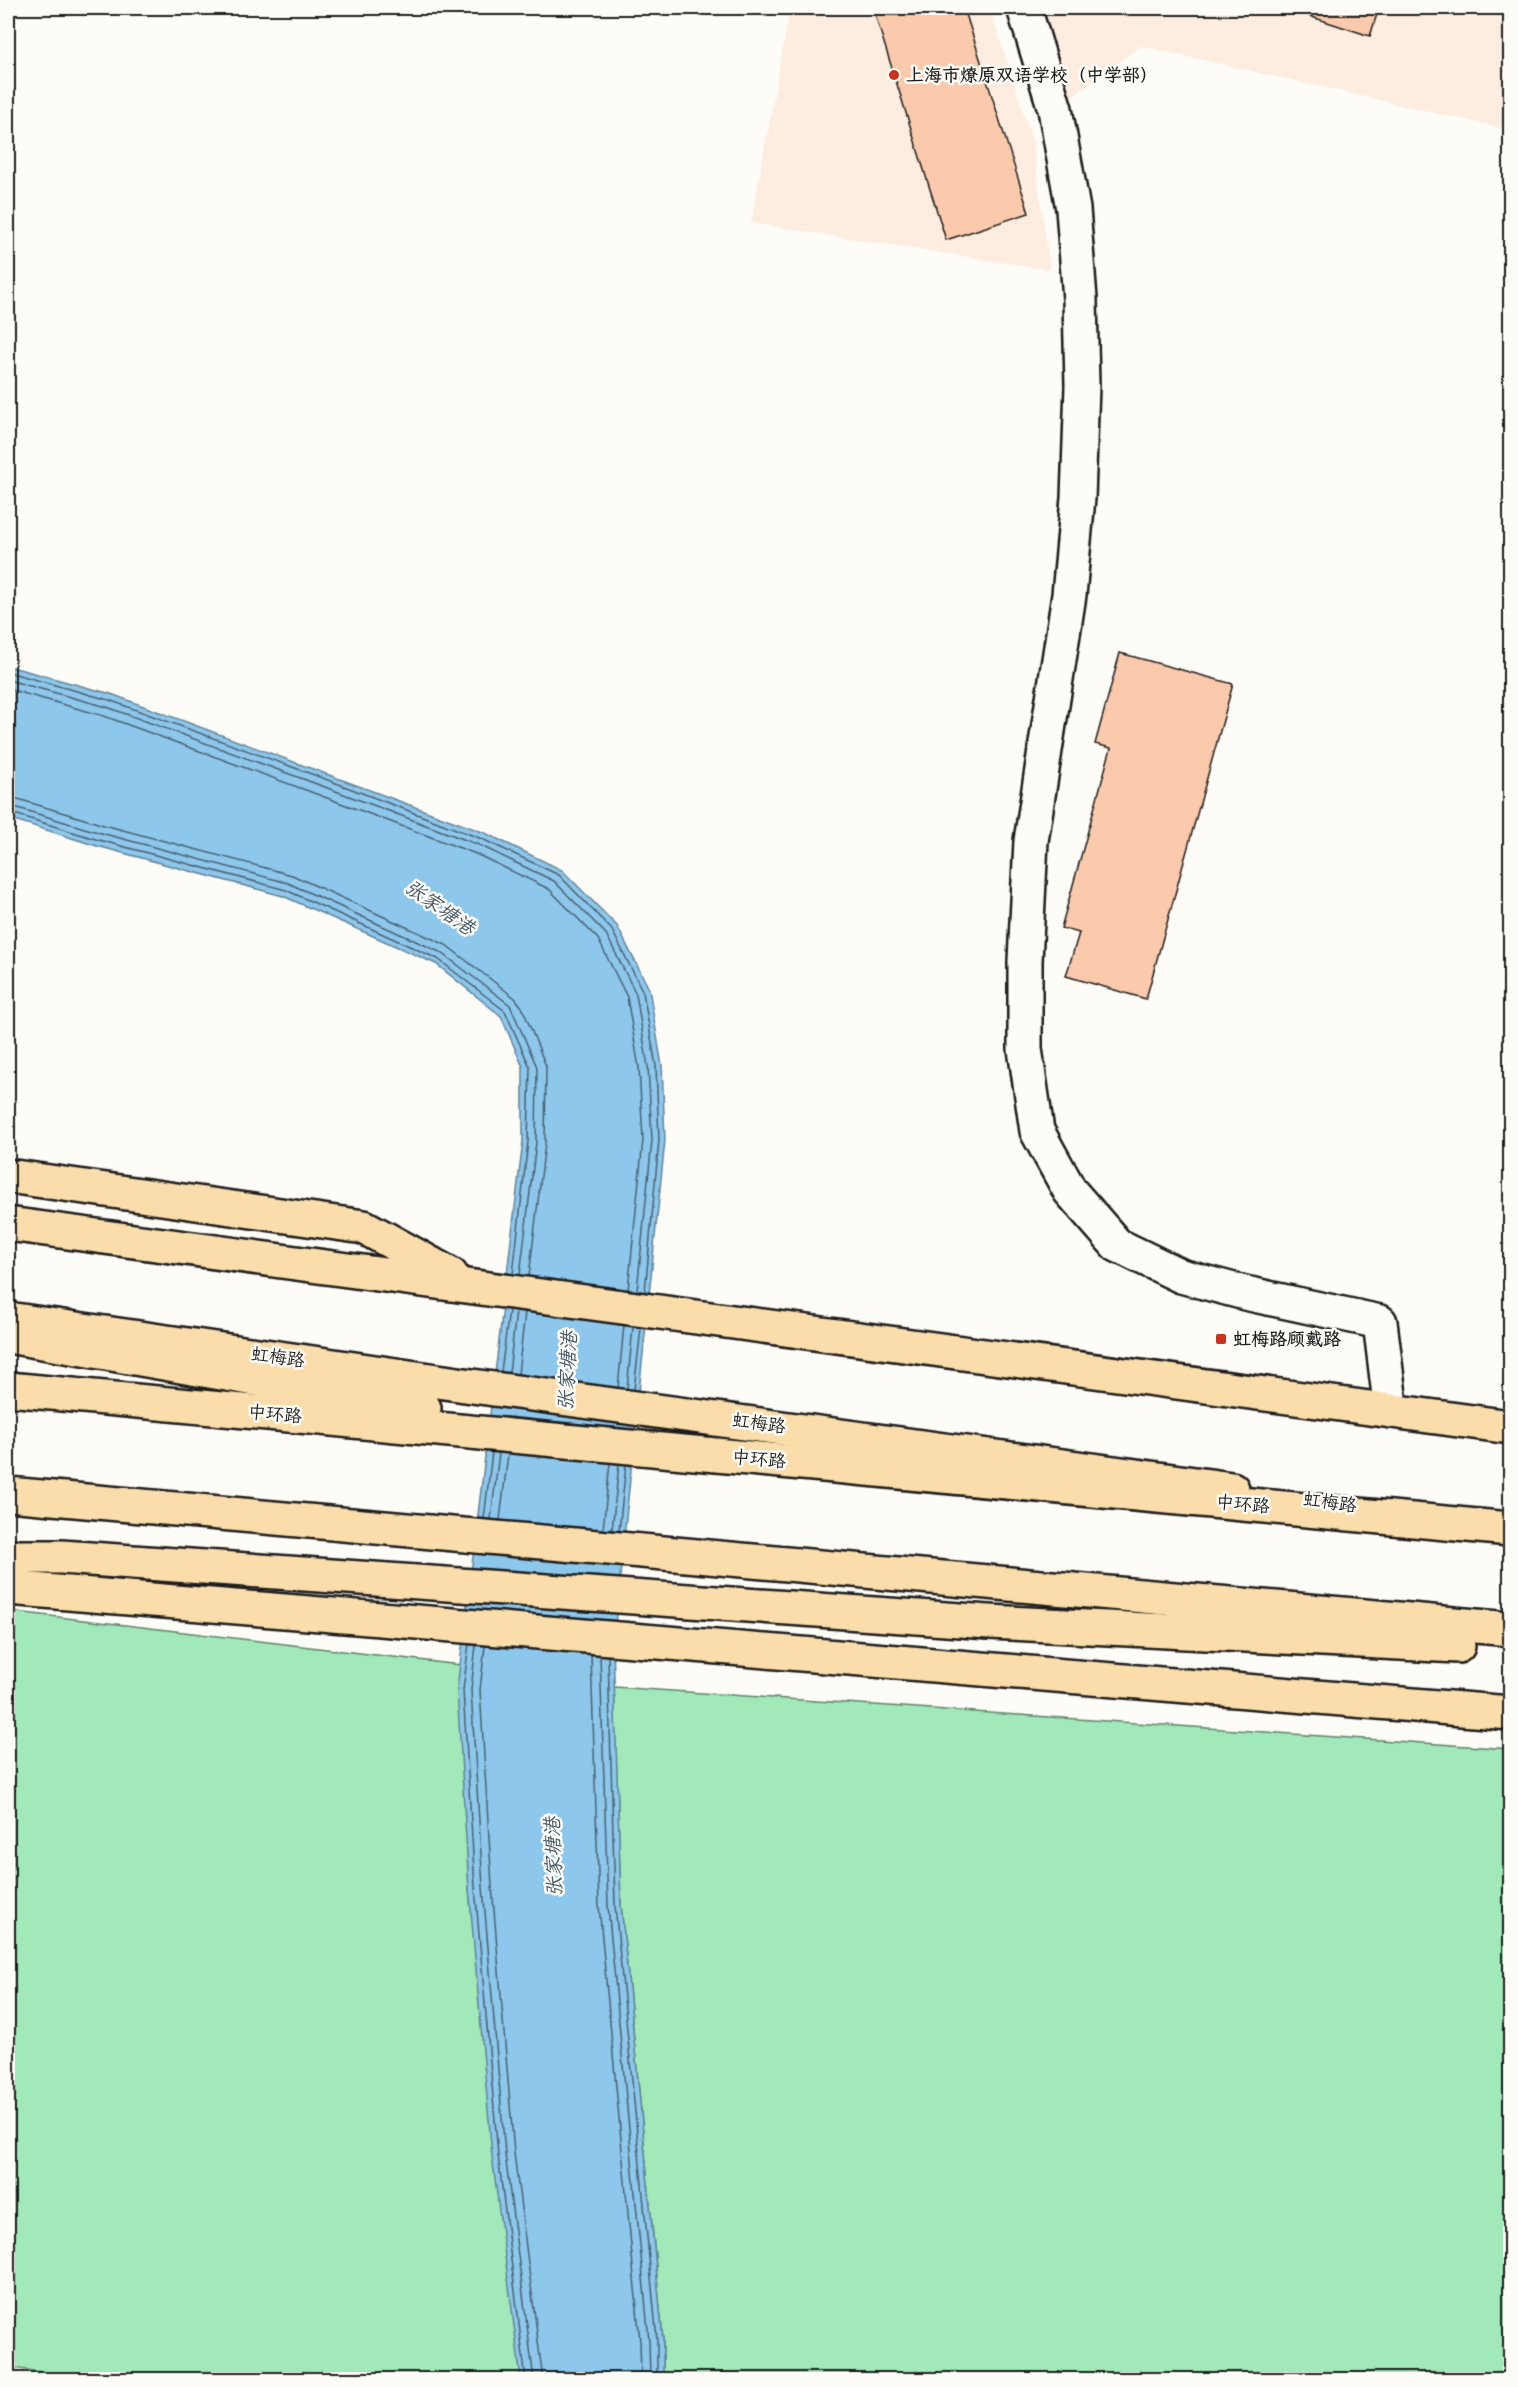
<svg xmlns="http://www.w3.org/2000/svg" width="1518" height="2387" font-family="'Balsamiq Sans','LXGW WenKai TC',sans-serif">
  <rect width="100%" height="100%" fill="#fdfcf7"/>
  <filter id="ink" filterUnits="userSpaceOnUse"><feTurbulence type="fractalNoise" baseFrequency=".0167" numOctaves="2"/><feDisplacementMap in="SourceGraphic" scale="12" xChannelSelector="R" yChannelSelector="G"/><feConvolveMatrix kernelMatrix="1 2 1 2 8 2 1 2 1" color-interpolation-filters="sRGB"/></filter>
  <g filter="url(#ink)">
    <g fill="#fcede0">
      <polygon points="790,8 990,8 1033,143 1050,270 751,223"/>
      <polygon points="1024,8 1510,8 1510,130 1141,46 1055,109"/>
    </g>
    <g fill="#a1e9b8" stroke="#5e826a" stroke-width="1.5">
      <polygon points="8,1611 460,1665 469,1888 521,2379 89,2380 8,2367"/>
      <polygon points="614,1687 1510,1749 1510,2379 663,2379 663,2340 621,1905"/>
    </g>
    <polygon fill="#8dc7ec" stroke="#608399" stroke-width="1.5" points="8,666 111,694 485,833 562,870 617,926 649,989 662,1066 665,1140 613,1644 621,1905 663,2340 663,2379 521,2379 492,2156 469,1888 457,1689 523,1141 523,1067 501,1016 436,964 283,896 97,846 8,818"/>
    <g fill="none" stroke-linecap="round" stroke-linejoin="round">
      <g stroke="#49606f" stroke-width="1.5">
        <polyline points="8,672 109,700 336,783 482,839 559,875 612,930 643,992 656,1066 659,1140 645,1292"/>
        <polyline points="8,680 107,707 333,790 479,845 554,881 606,934 636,994 648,1067 652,1140 637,1291"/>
        <polyline points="8,689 104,716 330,799 476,854 549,889 598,939 627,997 639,1068 643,1140 628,1290"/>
        <polyline points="8,796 104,825 292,875 446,945 515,998 522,1007 546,1066 545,1143 529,1276"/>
        <polyline points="8,805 101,833 288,883 442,953 510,1005 537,1067 536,1142 520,1275"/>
        <polyline points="8,812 99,840 286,890 438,959 505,1011 530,1067 528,1141 513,1274"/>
        <polyline points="501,1372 509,1310"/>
        <polyline points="509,1373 516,1311"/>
        <polyline points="518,1374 525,1312"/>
        <polyline points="618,1388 624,1325"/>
        <polyline points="627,1389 633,1327"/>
        <polyline points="634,1390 641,1328"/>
        <polyline points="484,1519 492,1452"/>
        <polyline points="491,1519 499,1453"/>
        <polyline points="500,1520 508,1454"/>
        <polyline points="603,1529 610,1463"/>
        <polyline points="612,1530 619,1464"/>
        <polyline points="619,1531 626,1465"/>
        <polyline points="469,1644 463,1690 475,1887 498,2155 526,2380"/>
        <polyline points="476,1645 471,1690 483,1887 505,2154 534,2380"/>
        <polyline points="485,1646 480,1690 492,1886 514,2153 543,2380"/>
        <polyline points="591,1655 599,1906 640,2341 641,2380"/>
        <polyline points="600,1655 608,1906 649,2341 650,2380"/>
        <polyline points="608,1656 615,1905 657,2340 657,2380"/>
      </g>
    </g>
    <g fill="#fbc9ab" stroke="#1c1c1c" stroke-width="1.5">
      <polygon points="873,8 964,8 1029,213 946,240"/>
      <polygon points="1305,8 1379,8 1370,36 1303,14"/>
      <polygon points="1120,653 1233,684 1146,999 1066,976 1079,933 1061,928 1111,748 1095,744"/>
    </g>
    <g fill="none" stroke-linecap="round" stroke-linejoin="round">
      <g stroke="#1c1c1c" stroke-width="38">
        <polyline id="minor" points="1024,8 1055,109 1073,209 1080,299 1082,386 1078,498 1069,595 1031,841 1025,961 1025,1049 1037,1131 1070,1191 1117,1245 1181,1276 1245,1293 1380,1322 1391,1411"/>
      </g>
      <g stroke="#1c1c1c" stroke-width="38">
        <g id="major">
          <polyline points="8,1176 364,1227 451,1275"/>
          <polyline points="8,1224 1510,1427"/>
          <polyline points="8,1319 465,1385 1232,1489"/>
          <polyline points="8,1588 1510,1713"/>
        </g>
      </g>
      <g stroke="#1c1c1c" stroke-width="38">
        <g id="highway">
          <polyline points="8,1336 424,1408"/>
          <polyline points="8,1389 1510,1529"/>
          <polyline points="8,1494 1510,1629"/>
          <polyline points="8,1557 61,1557 989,1622 1458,1646"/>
        </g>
      </g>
      <use href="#minor" stroke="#fdfcf7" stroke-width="33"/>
      <use href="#major" stroke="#fbddab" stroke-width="33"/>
      <use href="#highway" stroke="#fbddab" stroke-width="33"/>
    </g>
  </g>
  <g fill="#c8321e" stroke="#fdfcf7" stroke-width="2">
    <circle cx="894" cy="75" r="6"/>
    <rect x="1215" y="1333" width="12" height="12" rx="3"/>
  </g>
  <g text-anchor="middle" stroke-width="5" stroke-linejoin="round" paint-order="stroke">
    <g font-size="18" font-weight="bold" fill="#1c1c1c" stroke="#fdfcf7" text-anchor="start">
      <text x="906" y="81">上海市燎原双语学校（中学部）</text>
      <text x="1233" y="1345">虹梅路顾戴路</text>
    </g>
    <g font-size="18" fill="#1c1c1c" stroke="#fdfcf7">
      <text transform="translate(278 1357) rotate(8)" y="6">虹梅路</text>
      <text transform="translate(275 1414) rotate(5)" y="6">中环路</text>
      <text transform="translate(759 1423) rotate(8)" y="6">虹梅路</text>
      <text transform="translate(759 1459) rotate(5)" y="6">中环路</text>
      <text transform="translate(1330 1502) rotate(8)" y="6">虹梅路</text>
      <text transform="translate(1243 1504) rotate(5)" y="6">中环路</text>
    </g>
    <g font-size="20" font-style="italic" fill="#445865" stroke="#fdfcf7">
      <text transform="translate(440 907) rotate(35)" y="7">张家塘港</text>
      <text transform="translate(567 1371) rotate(-87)" y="7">张家塘港</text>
      <text transform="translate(553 1857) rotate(-92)" y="7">张家塘港</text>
    </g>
  </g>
  <rect width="1518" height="2387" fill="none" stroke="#fdfcf7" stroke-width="30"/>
  <rect x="15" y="15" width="1488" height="2357" fill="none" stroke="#1c1c1c" stroke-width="2" filter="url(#ink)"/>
</svg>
